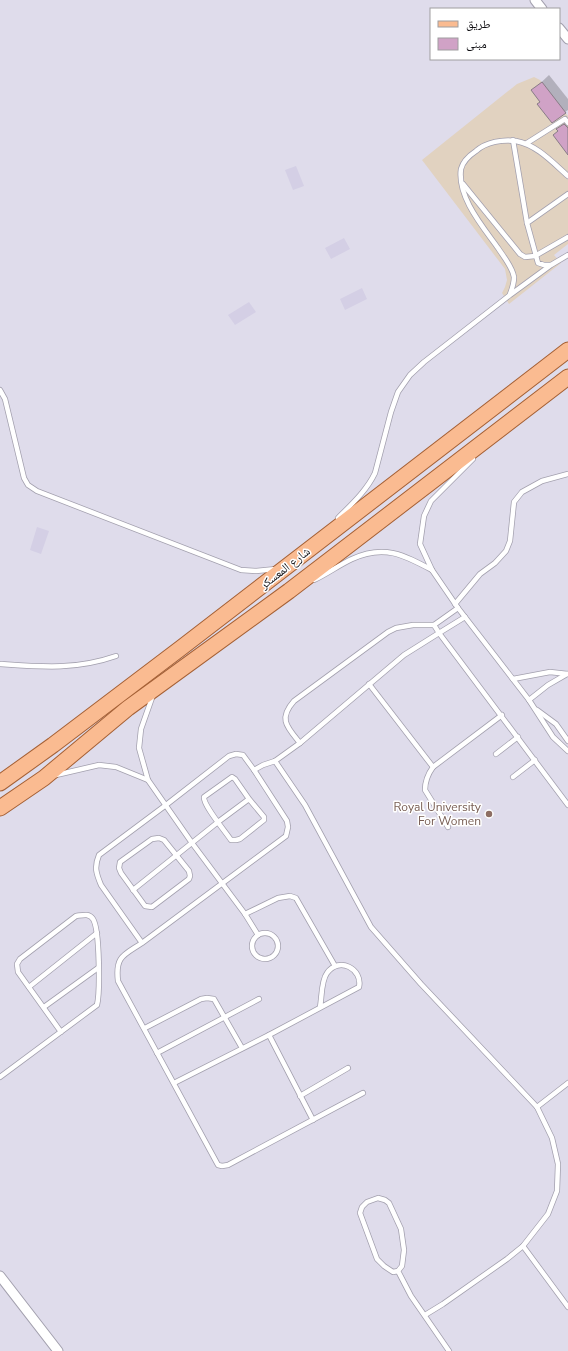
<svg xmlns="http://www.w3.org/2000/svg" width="568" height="1351" font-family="'Nunito Sans','Noto Naskh Arabic',sans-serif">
  <rect width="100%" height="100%" fill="#dfdceb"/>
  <polygon fill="#e1d2c0" points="534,77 540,80 568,116 568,244 554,255 561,263 509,304 502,293 505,287 507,280 505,269 422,160 517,84"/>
  <g fill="#d4cfe5">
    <polygon points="296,166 304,186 293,190 285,170"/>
    <polygon points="344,238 350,249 331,259 325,248"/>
    <polygon points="362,288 367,299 345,310 340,299"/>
    <polygon points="249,302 256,312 235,325 228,315"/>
    <polygon points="37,527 49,531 41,554 30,550"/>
  </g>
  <g fill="#0003">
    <polygon points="549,75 568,99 568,110 565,112 541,102 532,91"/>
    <polygon points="568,119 568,154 558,129"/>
  </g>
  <g fill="#d0a2c6" stroke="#897d87">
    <polygon points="542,82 566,113 552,123 537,104 540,102 531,90"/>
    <polygon points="564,124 568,128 568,155 553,135 558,131 556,129"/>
  </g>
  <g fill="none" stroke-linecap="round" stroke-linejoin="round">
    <g stroke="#a3a0ae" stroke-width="6">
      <g id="service">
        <polyline points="513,140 527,223"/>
        <polyline points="527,143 565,119 568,123"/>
        <polyline points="463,184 520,254 525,257 535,256 568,237"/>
        <polyline points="550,265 544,265 538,263 527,223 568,194"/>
        <path d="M 510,294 C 512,289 514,283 514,277 C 512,266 503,256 498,248 C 483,227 457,197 461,169 C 463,161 470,155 476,151 C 486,142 503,139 516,141 C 537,145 552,162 568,176"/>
        <polyline points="0,390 5,399 24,478 28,485 37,491 241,570 256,571 276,569"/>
        <polyline points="473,459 431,501 424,516 420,544 432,570 458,608 529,700 553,737 568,751"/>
        <path d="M 338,518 C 352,504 367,490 375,473 L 391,412 L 398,392 L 410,375 L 424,362 L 510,295 L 551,265 L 568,255"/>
        <path d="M 314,580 C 327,574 339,565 352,559 C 384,544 404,555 432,570"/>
        <polyline points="455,604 480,574 495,563 506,551 510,541 514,502 522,492 542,481 568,474"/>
        <polyline points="465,617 439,633 568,805"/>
        <path d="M 0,664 C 42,667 76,670 116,656"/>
        <polyline points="513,679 550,672 568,674"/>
        <path d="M 369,684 L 433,767 C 428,774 425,780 425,790 L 448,827"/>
        <polyline points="153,695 141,729 139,748 148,780 192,843 245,914 258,935"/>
        <polyline points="529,700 548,685 567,674"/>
        <polyline points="537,710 556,724 568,741"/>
        <path d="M 300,743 C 287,727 278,719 294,701 L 388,632 L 396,628 L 413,625 L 434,625 L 458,608"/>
        <polyline points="496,754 518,737"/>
        <polyline points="275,761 300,743 404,655 439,633 434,625"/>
        <polyline points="433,767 502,715"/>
        <polyline points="254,770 263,765 275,761 305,805 371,927 421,984 537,1107 552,1138 558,1164 557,1191 548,1214 523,1246 507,1259 443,1304 425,1315"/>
        <polyline points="56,775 99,765 116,767 148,780"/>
        <polyline points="513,777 535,760"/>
        <polygon points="159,838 164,840 189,871 190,876 189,879 152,907 145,906 121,873 119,868 120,862 152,839"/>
        <path d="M 133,890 L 218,822 L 249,799 L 264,817 L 264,820 L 240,839 L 236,840 L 231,840 C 225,831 203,805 204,797 L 232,777 L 235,779 L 249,799"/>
        <polyline points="245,914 278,898 290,896 296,898 335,966"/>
        <circle cx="265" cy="946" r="13"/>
        <path d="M 142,943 L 101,885 C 96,873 94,867 99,855 L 166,805 L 229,756 L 236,754 L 243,755 L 254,770 L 287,821 L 288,827 L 286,836 L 142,943 C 124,955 115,956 118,981 L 218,1165 L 222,1166 L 228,1165 L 363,1093"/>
        <polyline points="29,987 97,933"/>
        <polyline points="44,1007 98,968"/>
        <polyline points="145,1028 201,999 207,998 214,999 242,1048"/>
        <polyline points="269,1035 313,1120"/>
        <polyline points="157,1053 259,999"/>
        <path d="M 0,1077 L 97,1005 C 100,993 100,930 93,919 C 89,913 83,915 76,916 L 20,959 L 17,964 L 18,972 L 61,1032"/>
        <path d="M 174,1083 L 269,1035 L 359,987 C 363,969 339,956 327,973 C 321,981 322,997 320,1007"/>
        <polyline points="300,1096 348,1068"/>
        <polyline points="537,1107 568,1083"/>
        <polyline points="523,1246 568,1307"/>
        <polyline points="398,1271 402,1266 404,1250 401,1229 389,1203 385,1200 378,1198 367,1202 362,1207 360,1213 377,1259 384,1266 393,1272 398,1271 411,1296 449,1351"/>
      </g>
    </g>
    <g stroke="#a3a0ae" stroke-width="11">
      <g id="minor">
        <polyline points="535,0 542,9"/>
        <polyline points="559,28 568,39"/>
        <polyline points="0,1276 58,1351"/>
      </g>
    </g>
    <g stroke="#a56035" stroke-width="17">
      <g id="primary">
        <polyline points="0,783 53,745 181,648 568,350"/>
        <polyline points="0,808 44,778 128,708 289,591 568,377"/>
      </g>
    </g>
    <use href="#service" stroke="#fff" stroke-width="4.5"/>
    <use href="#minor" stroke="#fff" stroke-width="9"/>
    <use href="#primary" stroke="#fabb91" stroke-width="15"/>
  </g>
  <circle fill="#8d6e63" stroke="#fff" stroke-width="1.5" cx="489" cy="814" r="4"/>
  <g text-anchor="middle" stroke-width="3" stroke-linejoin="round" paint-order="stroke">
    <g font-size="12" fill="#0e0d11" stroke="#fff">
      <text transform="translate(285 568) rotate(-38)" y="4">شارع المعسكر</text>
    </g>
    <g font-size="12" fill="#785e54" stroke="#fff" text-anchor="end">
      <text x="481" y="811">Royal University<tspan x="481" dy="14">For Women</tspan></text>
    </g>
  </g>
  <rect x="430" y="8" width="130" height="52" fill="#ffffff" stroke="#9f9ea0"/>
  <rect x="438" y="21" width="20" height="6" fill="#fabb91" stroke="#9f9ea0"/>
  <text x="466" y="28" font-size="12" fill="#0e0d11">طريق</text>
  <rect x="438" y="38" width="20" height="12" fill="#d0a2c6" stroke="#9f9ea0"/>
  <text x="466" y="48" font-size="12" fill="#0e0d11">مبنى</text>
</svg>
